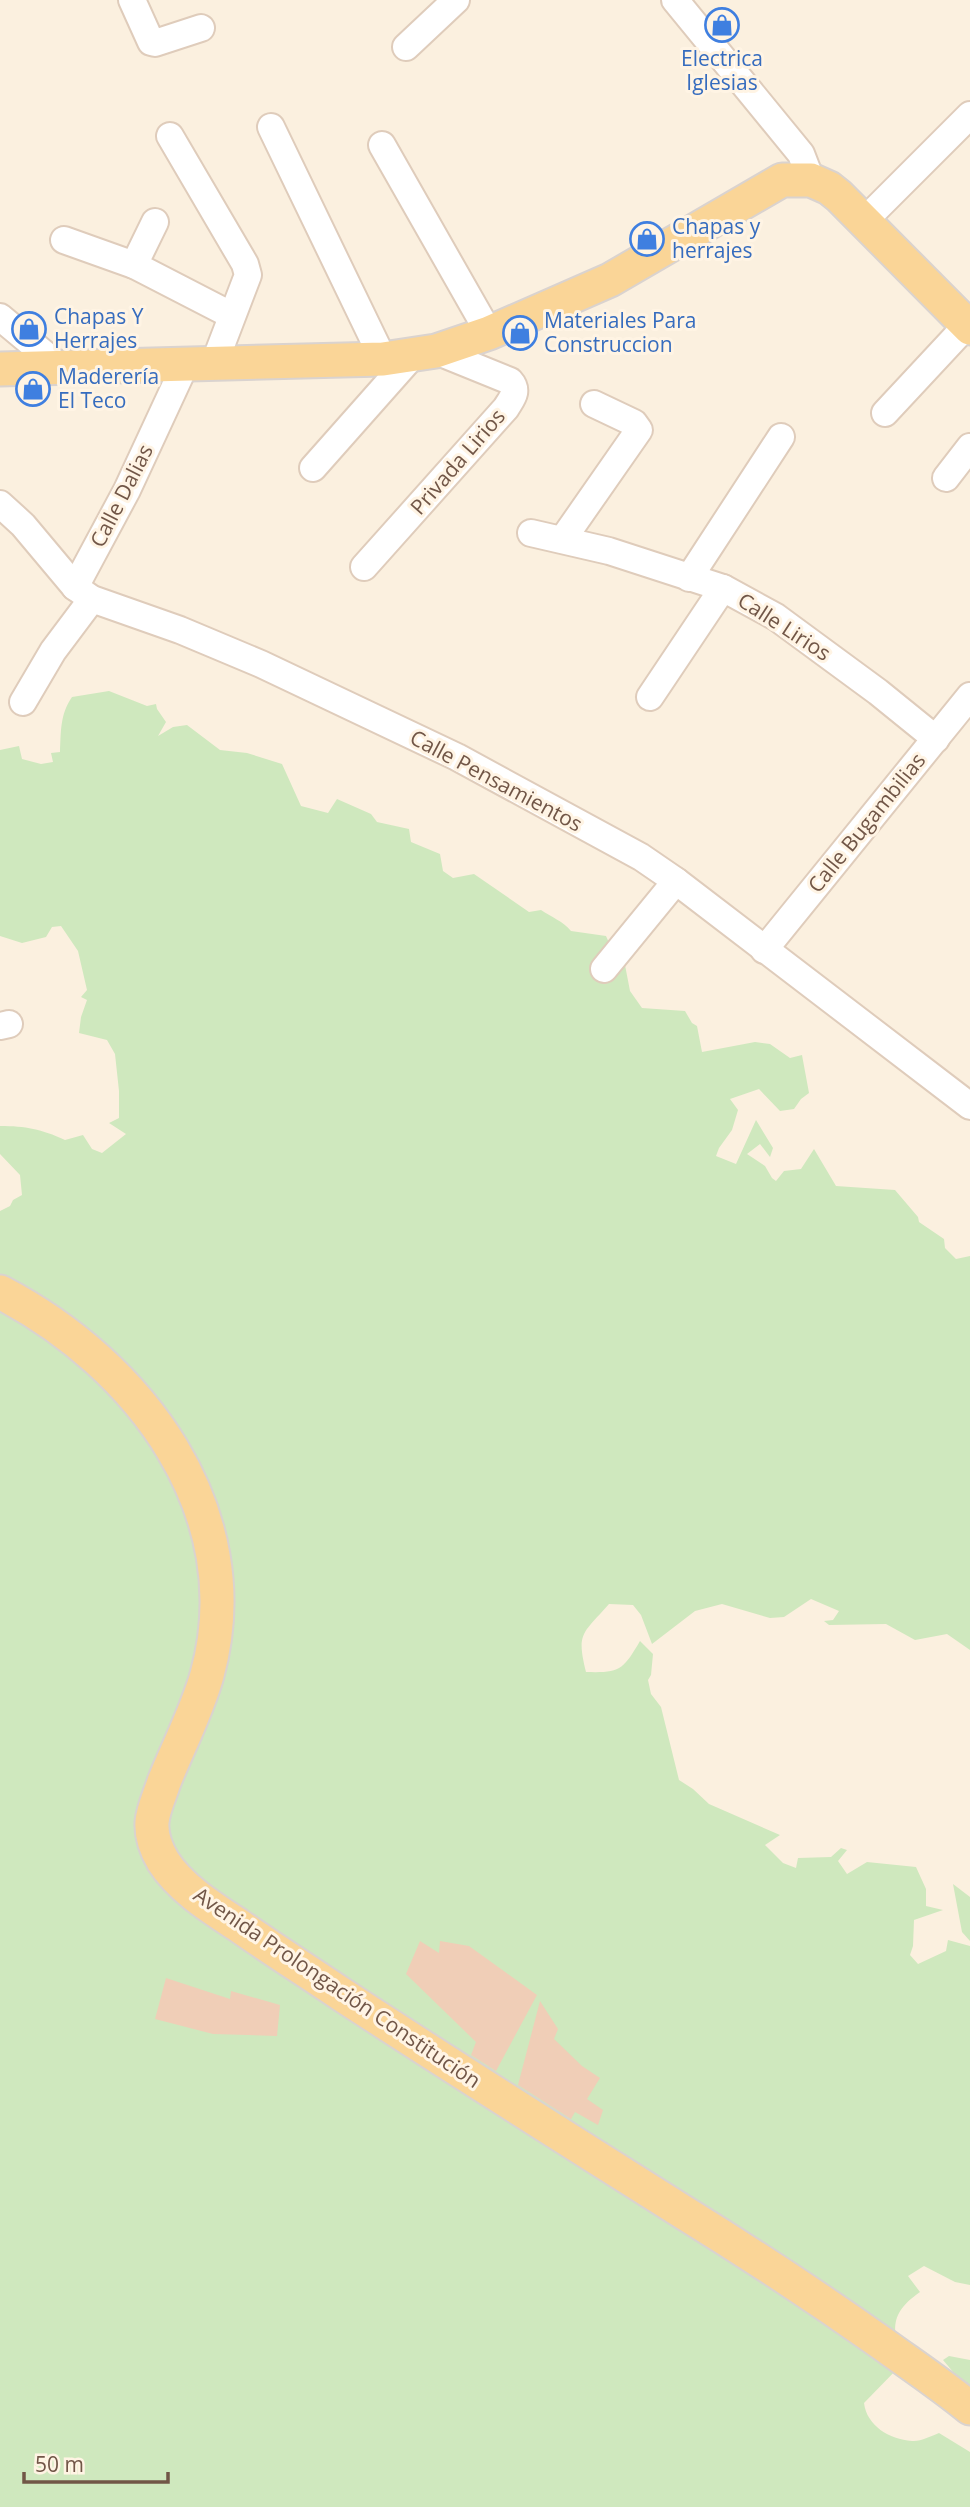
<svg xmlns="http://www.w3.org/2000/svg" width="970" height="2507" font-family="'Open Sans',sans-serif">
  <rect width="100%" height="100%" fill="#fbf0df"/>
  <g fill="#cfe8be">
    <path d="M 109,691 L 147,706 L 156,704 L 157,709 L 166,722 L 158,736 L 173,727 L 187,725 L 220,750 L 247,753 L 282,764 L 301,806 L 328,813 L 337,799 L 371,814 L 377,822 L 409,829 L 411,842 L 440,854 L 443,871 L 453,878 L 474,874 L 529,912 L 541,910 C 551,917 563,921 571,931 L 606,936 L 614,954 L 625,965 L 630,991 L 642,1008 L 685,1011 L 692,1023 L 697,1026 L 702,1052 L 755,1042 L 770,1044 L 790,1058 L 802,1055 L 809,1093 L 801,1099 L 794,1109 L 780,1111 L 759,1089 L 730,1099 L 738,1110 L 732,1130 L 719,1148 L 716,1156 L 736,1164 L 756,1120 L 773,1148 L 770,1157 L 760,1144 L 747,1154 L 765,1166 L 772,1178 L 776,1181 L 784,1171 L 801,1169 L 814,1149 L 836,1186 L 895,1190 L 918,1217 L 919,1222 L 944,1239 L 945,1248 L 956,1259 L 970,1256 L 970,1650 L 947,1634 L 915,1640 L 886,1624 L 829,1625 L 824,1621 L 833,1620 L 839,1611 L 811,1599 L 784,1617 L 770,1618 L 722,1604 L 695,1611 L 652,1644 L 641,1615 L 633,1605 L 609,1604 C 583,1634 576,1632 586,1672 C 620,1673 623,1670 640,1641 L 653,1654 L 651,1675 L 648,1680 L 651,1694 L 661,1707 L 679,1780 L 693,1789 L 709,1804 L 780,1835 L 765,1845 L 783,1863 L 796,1868 L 798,1858 L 831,1857 L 841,1848 L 847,1850 L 838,1861 L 847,1874 L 867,1862 L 916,1867 L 926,1889 L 926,1906 L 943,1910 L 914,1920 L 913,1946 L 910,1955 L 918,1964 L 946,1951 L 948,1940 L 970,1946 L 970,2285 L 955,2282 L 924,2266 L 908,2276 L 920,2292 C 887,2315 894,2330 901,2365 L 864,2403 C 867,2426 889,2439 912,2441 C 920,2442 931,2436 939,2433 L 970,2452 L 970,2507 L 0,2507 L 0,1211 L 10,1206 L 13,1200 L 22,1195 L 20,1175 L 0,1154 L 0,1126 C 26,1126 41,1129 65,1140 L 83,1135 L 92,1149 L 102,1153 L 126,1134 L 109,1123 L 119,1118 L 119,1091 L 115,1054 L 107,1040 L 79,1033 L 81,1017 L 87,1000 L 81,997 L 87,990 L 78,951 L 61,926 L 52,927 L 46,937 L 22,943 L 0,936 L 0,750 L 19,746 L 22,759 L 41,764 L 53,762 L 51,753 L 60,752 C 61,732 60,714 72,697 Z"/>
    <polygon points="953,1884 970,1897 970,1941 962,1932"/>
    <polygon points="949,2356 970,2360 970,2392 943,2360"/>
  </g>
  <g fill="#f0ceb7">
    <polygon points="420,1941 439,1953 440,1941 469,1946 537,1995 496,2071 471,2055 476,2042 406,1974"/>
    <polygon points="166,1978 230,1999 231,1991 280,2005 277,2036 213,2034 155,2019"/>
    <polygon points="540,2001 558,2029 554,2039 582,2066 600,2078 587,2099 603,2110 598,2125 575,2112 571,2119 518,2085"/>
  </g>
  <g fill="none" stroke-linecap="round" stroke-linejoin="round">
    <g stroke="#dfccbb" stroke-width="30">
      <g id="minor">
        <polyline points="132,0 151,42 155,43 201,28"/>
        <polyline points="675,0 801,154 811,180"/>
        <polyline points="406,47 456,0"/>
        <polyline points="271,127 383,359"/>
        <polyline points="170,136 245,264 248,275 214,364"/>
        <polyline points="382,145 489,333"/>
        <polyline points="863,222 970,115"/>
        <polyline points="64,240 134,265 231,315"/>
        <polyline points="134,265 155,222"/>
        <polyline points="0,317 60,367"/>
        <polyline points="885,413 967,325"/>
        <polyline points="313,468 414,354"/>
        <polyline points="946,478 970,447"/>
        <polyline points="0,504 23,525 75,587 92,599 180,630 261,664 457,757 641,857 676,881 970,1106"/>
        <polyline points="531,533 609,551 723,588 776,617 878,692 936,739"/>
        <polyline points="563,539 639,430 634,423 594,404"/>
        <path d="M 364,567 L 506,408 C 512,398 519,391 510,381 L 436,351"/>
        <polyline points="689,578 781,437"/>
        <polyline points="75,587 127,490 185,365"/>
        <polyline points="650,697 723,588"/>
        <polyline points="23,702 53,651 92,599"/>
        <polyline points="764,950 970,696"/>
        <polyline points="604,969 676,881"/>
        <polyline points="0,1026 9,1024"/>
      </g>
    </g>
    <g stroke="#dad3cf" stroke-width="37">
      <g id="major">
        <polyline points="0,369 383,359 436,351 489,333 610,280 782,180 811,180 829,188 839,196 970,328"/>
        <path d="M 0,1292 C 139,1364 252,1512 207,1675 C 197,1711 178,1747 164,1782 C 160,1795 153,1809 152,1822 C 151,1836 156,1849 163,1861 C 180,1888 212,1908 238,1925 C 272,1949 307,1971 341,1994 C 454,2068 569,2140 683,2212 C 751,2254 818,2298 883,2344 C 912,2365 942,2385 970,2408"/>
      </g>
    </g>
    <use href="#minor" stroke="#fff" stroke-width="26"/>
    <use href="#major" stroke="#fad597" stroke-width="33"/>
  </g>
  <defs>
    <g id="shop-ring" transform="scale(1.75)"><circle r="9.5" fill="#fff4e4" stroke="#3f7fe0" stroke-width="1.5"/><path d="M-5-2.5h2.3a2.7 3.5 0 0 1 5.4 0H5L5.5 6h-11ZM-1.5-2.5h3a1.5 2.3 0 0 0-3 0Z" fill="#3f7fe0"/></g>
  </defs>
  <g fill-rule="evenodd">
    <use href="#shop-ring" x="722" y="25"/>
    <use href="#shop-ring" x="647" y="239"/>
    <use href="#shop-ring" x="29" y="329"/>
    <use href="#shop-ring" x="520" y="333"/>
    <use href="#shop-ring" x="33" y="389"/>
  </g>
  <g text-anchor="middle" stroke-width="6" stroke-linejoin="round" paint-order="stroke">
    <g font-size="21" fill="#366cbe" stroke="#fff4e4" text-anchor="start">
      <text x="722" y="66" text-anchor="middle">Electrica<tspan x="722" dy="24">Iglesias</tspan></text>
      <text x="672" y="234">Chapas y<tspan x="672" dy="24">herrajes</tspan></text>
      <text x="54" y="324">Chapas Y<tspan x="54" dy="24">Herrajes</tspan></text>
      <text x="544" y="328">Materiales Para<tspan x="544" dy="24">Construccion</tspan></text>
      <text x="58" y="384">Maderería<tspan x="58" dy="24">El Teco</tspan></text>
    </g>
    <g font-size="21" fill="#715647" stroke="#fff4e4">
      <text transform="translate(458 462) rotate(-49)" y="7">Privada Lirios</text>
      <text transform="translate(122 496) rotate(-63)" y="7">Calle Dalias</text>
      <text transform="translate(784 627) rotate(33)" y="7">Calle Lirios</text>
      <text transform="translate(496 781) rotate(28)" y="7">Calle Pensamientos</text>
      <text transform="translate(867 823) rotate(-51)" y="7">Calle Bugambilias</text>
      <text transform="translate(337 1988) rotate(34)" y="7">Avenida Prolongación Constitución</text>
    </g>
  </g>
  <path d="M24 2472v10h144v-10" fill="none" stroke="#715647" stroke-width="3.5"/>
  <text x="35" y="2472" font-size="21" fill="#715647" stroke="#fff4e4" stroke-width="5" paint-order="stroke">50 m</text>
</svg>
